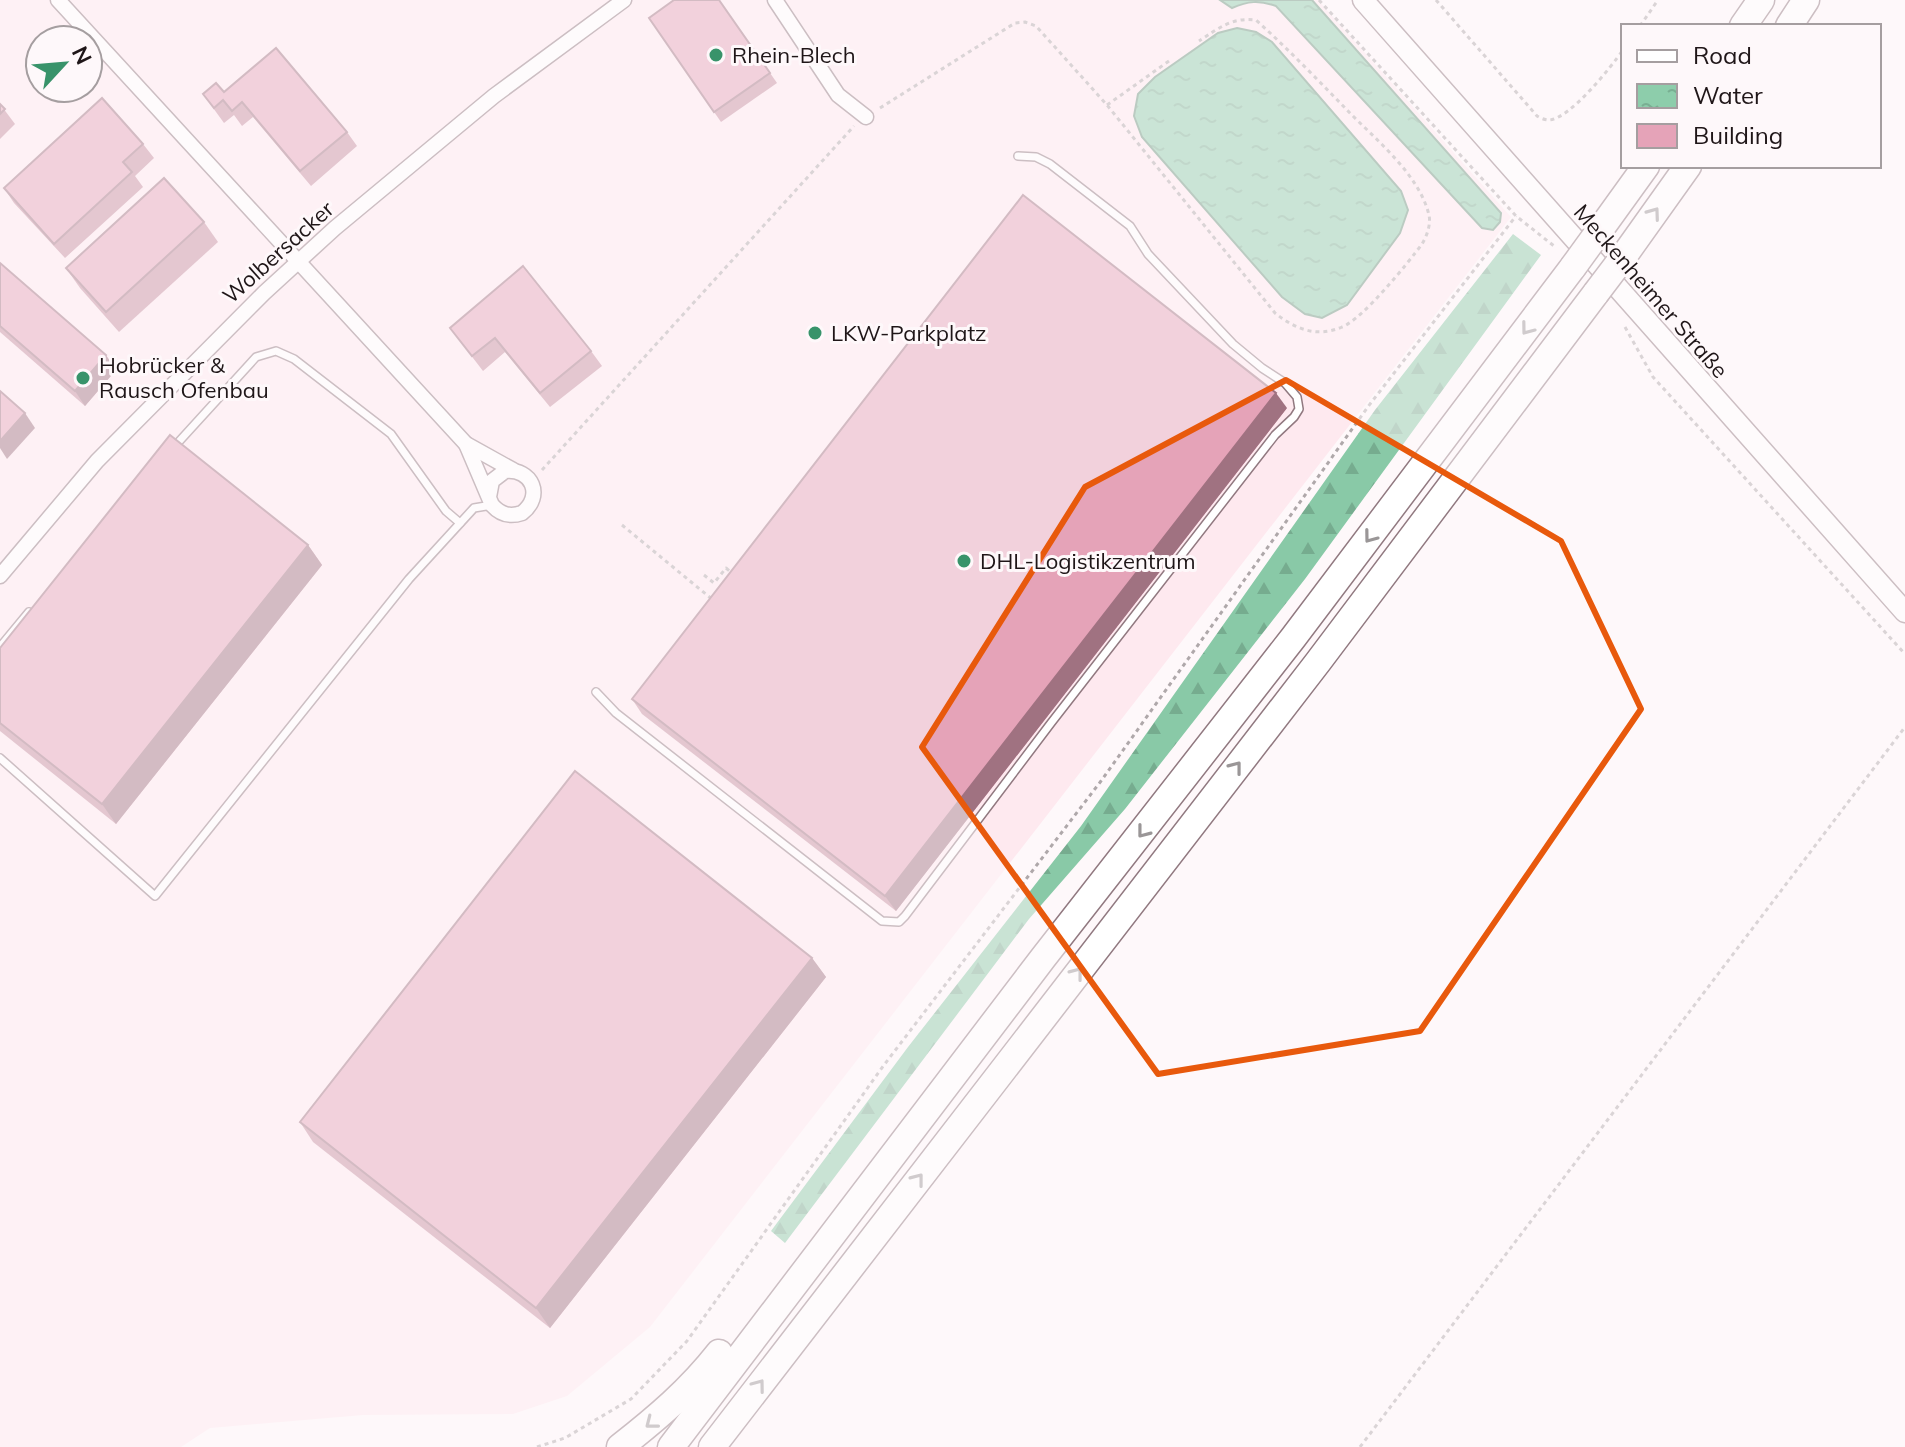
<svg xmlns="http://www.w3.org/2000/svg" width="1905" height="1447" font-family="Mulish,sans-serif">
  <defs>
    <pattern id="forest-firs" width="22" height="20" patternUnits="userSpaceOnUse" patternTransform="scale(2)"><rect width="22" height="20" fill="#89c9a7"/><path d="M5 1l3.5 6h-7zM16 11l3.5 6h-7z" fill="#76ac8f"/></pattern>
    <pattern id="water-ripples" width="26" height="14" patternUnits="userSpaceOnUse" patternTransform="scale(2)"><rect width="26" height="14" fill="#8dcdab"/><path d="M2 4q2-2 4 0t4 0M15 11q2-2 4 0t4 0" fill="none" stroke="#79af92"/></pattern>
  </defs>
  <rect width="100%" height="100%" fill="#fef8fa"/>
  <path fill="#fee9ef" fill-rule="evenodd" d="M 0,0 L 1318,0 L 1511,217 L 650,1327 L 567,1396 L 513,1414 L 363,1415 L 210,1428 L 181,1447 L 0,1447 ZM 40,40 L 88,40 L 88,88 L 40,88 Z"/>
  <polygon fill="url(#forest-firs)" points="1513,234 1541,255 1305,579 1125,809 1029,919 785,1243 771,1231 908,1047 1081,826 1375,410"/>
  <g fill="url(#water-ripples)" stroke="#6c967f" stroke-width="2">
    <path d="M 1220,0 L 1312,0 L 1501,213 L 1500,222 L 1493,230 L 1482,228 L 1276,6 C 1259,0 1248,1 1232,8 Z"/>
    <polygon points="1237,28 1256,32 1272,42 1401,191 1408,210 1400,233 1347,305 1322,318 1305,314 1282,297 1142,137 1134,116 1138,94 1155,77 1218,33"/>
  </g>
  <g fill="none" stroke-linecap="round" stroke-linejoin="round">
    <g stroke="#917980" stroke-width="10">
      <g id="lane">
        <polyline points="174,447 256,357 276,351 294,359 391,434 446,511 460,523"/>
        <polyline points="0,647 29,612"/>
        <polyline points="596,692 616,713 882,921 899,922 905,916 1051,723 1275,435 1294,417 1299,409 1297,397 1285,383 1262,368 1233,344 1148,254 1130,226 1050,164 1036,157 1018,156"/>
        <polyline points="0,758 155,896 409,579 474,508 492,505"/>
      </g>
    </g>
    <g stroke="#917980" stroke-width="17">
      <g id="street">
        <polyline points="58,0 466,444 513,470"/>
        <polyline points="775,0 838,95 866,117"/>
        <path d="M 466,444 L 492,505 C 501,515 510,517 522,513 C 544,496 532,468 505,471 L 492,481 L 489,497"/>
        <polyline points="0,576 97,461 264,293 335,228 494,96 624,0"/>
      </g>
    </g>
    <g stroke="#917980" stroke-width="23">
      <polyline id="secondary" points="1363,0 1905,612"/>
    </g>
    <g stroke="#917980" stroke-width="29">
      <g id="highway">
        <polyline points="1743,26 1761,0"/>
        <polyline points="1789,26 1806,0"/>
        <polyline points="1597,234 1646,166"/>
        <polyline points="1621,260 1688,166"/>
        <path d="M 620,1447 C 657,1418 690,1390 719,1353"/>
        <polyline points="671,1447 1043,958 1293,638 1573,267"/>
        <polyline points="712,1447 1318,662 1596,293"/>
      </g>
    </g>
    <g stroke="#afa8aa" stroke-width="3" stroke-dasharray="4 4" stroke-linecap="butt">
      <polyline points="1319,0 1516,216 1554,246"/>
      <path d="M 1436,0 L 1537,116 C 1540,118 1545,120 1549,120 C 1570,119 1611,67 1623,50"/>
      <polyline points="1640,26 1658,0"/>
      <polyline points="1107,105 1169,61"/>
      <path d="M 880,108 L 1015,23 L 1025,22 L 1036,26 L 1107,105 L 1275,313 C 1295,329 1317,338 1342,327 C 1363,319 1408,263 1422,244 C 1427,236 1431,224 1429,215 C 1419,174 1376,140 1347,110 C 1318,80 1288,49 1256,20 C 1232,17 1219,28 1199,41"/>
      <polyline points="1625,327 1653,377 1905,654"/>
      <polyline points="542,470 854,126"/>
      <polyline points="622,525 713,600"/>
      <polyline points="704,575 714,583 726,568 732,573"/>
      <polyline points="537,1447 565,1438 631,1399 687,1341 884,1065 1101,781 1370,404 1516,216"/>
      <polyline points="1360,1447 1905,727"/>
    </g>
    <use href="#lane" stroke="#fff" stroke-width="7"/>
    <use href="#street" stroke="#fff" stroke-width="14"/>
    <use href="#secondary" stroke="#fff" stroke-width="20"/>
    <use href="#highway" stroke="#fff" stroke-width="26"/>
    <g stroke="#917980" stroke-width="29" stroke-linecap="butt">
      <g id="highway-bridge">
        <polyline points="1573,267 1597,234"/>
        <polyline points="1596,293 1621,260"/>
      </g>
    </g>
    <use href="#highway-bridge" stroke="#fff" stroke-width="26"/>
  </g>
  <g fill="#c58c9e">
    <polygon points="719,0 777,83 721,122 649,18"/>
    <polygon points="224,92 347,132 357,146 311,186 253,117 242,126 234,115 224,123 203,94"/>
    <polygon points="0,104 15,124 0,139"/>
    <polygon points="143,144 154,158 135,176 143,187 65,258 14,203 4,188"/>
    <polygon points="204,222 218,242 119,332 80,288 66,268"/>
    <polygon points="0,263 116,370 85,406 0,332"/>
    <polygon points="450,328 591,351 602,366 550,407 505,352 483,371"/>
    <polygon points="1287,408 896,911 642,714 632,699"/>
    <polygon points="308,545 322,565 116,824 0,731 0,648"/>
    <polygon points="812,958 826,977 550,1328 313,1142 300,1122"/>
  </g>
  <g fill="#a07281">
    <polygon points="106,355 116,370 85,406 75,391"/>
    <polygon points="1276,393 1287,408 896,911 885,896"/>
    <polygon points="25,413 35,428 7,459 0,448 0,441"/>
    <polygon points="308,545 322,565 116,824 102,804"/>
    <polygon points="812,958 826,977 550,1328 536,1308"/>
  </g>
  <g fill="#e5a3b8" stroke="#a07281" stroke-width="2">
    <polygon points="674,0 719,0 770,73 714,112 649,18"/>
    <polygon points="276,48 347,132 300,171 242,102 232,111 223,100 214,108 203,94 216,83 224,92"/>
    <polygon points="102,98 143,144 123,162 132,172 54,244 4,188"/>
    <polygon points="0,104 5,109 0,114"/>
    <polygon points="164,178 204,222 106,312 66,268"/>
    <polygon points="1023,195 1276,393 885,896 632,699"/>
    <polygon points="0,263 106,355 75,391 0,326"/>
    <polygon points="523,266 591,351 540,393 495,338 472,356 450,328"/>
    <polygon points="0,391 25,413 0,441"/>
    <polygon points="170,435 308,545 102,804 0,723 0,648"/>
    <polygon points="575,771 812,958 536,1308 300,1122"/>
  </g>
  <defs><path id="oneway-chevron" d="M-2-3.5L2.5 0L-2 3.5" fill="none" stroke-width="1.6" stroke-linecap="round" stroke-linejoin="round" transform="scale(2)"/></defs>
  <g stroke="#9a9697">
    <use href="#oneway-chevron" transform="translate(1654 213) rotate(-54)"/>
    <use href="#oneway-chevron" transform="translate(1527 329) rotate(127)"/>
    <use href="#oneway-chevron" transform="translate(1370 537) rotate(127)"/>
    <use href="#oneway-chevron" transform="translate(1236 767) rotate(-52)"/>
    <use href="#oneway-chevron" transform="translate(1143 832) rotate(128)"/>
    <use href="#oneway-chevron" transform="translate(1077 973) rotate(-52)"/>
    <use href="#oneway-chevron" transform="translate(918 1179) rotate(-52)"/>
    <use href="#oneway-chevron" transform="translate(759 1385) rotate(-53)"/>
    <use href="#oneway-chevron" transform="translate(651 1423) rotate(142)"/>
  </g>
  <path d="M0 0H1905V1447H0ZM 1286,380 L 1561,541 L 1641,709 L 1420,1031 L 1158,1074 L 922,747 L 1085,487 Z" fill="#fef8fa" fill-opacity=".55" fill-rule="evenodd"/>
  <path fill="none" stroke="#e8590c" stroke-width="6" stroke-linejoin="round" d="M 1286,380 L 1561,541 L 1641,709 L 1420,1031 L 1158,1074 L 922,747 L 1085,487 Z"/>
  <g fill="#38936a" stroke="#fef8fa" stroke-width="3">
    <circle cx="716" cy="55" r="8"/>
    <circle cx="815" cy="333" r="8"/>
    <circle cx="83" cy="378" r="8"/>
    <circle cx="964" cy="561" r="8"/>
  </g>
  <g text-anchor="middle" stroke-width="6" stroke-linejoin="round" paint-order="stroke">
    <g font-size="22" fill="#1f1618" stroke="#fef8fa" text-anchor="start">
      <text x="732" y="63">Rhein-Blech</text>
      <text x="831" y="341">LKW-Parkplatz</text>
      <text x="99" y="373">Hobrücker &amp;<tspan x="99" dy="25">Rausch Ofenbau</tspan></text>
      <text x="980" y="569">DHL-Logistikzentrum</text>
    </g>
    <g font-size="22" fill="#1f1618" stroke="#fef8fa">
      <text transform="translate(278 252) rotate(-42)" y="8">Wolbersacker</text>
      <text transform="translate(1651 291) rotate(49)" y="8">Meckenheimer Straße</text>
    </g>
  </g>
  <rect x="1621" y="24" width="260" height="144" fill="#fef8fa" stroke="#a59ea0" stroke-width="2"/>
  <rect x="1637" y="50" width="40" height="12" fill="#ffffff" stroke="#a59ea0" stroke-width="2"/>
  <text x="1693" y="64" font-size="24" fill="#1f1618">Road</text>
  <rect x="1637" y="84" width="40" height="24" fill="url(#water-ripples)" stroke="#a59ea0" stroke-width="2"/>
  <text x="1693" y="104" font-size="24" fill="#1f1618">Water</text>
  <rect x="1637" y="124" width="40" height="24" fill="#e5a3b8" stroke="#a59ea0" stroke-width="2"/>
  <text x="1693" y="144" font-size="24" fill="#1f1618">Building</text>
  <g transform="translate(64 64) rotate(64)"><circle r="38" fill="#fef8fa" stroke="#a59ea0" stroke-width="2"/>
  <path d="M0-6L14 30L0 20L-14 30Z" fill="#38936a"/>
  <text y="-12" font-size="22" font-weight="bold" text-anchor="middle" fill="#1f1618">N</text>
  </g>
</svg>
